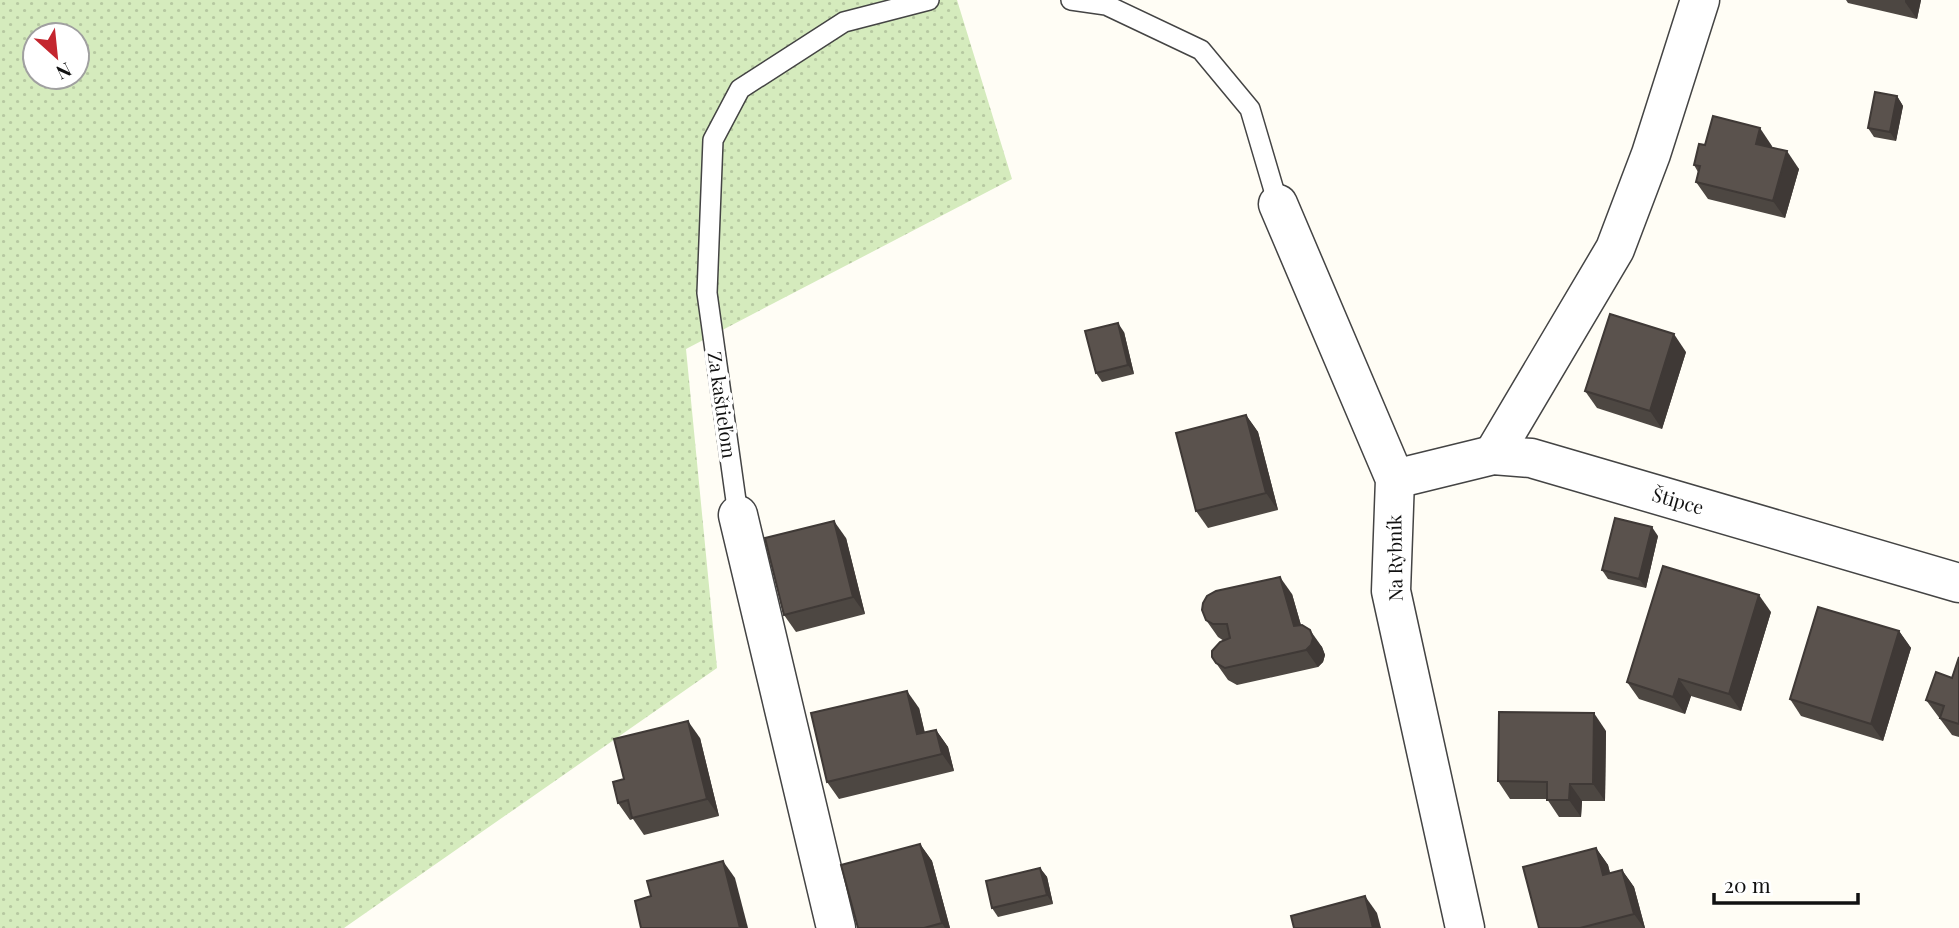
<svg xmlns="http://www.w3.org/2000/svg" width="1959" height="928" font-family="'Playfair Display',serif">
  <defs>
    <pattern id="grass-dots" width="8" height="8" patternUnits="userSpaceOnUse" patternTransform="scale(1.75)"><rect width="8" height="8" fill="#d5ebbd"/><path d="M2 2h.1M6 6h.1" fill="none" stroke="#b6c8a1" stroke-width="1.8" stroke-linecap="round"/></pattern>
  </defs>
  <rect width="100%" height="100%" fill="#fffdf5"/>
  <path fill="url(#grass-dots)" fill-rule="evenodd" d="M 0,0 L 957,0 L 1012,179 L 686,349 L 717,668 L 344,928 L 0,928 ZM 35,35 L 77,35 L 77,77 L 35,77 Z"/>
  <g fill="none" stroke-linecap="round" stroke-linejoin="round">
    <g stroke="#444" stroke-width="22">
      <g id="service">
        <polyline points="1071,0 1106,5 1201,50 1250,109 1278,204"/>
        <polyline points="738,515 707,293 713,140 740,89 844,22 929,0"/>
      </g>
    </g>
    <g stroke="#444" stroke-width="41">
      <g id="minor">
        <polyline points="1278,204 1395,479 1391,591 1465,928"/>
        <polyline points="1493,455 1615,249 1651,154 1700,0"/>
        <polyline points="1395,479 1493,455 1531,458 1959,583"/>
        <polyline points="738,515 836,928"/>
      </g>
    </g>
    <use href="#service" stroke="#fff" stroke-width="19"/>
    <use href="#minor" stroke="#fff" stroke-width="38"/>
  </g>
  <g fill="#4d4742">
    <polygon points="1846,0 1921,0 1917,19 1848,3"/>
    <polygon points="1897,96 1903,106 1896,141 1874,137 1868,128"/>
    <polygon points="1705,145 1772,146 1771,148 1799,169 1785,218 1708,199 1696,182 1698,172 1694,165"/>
    <polygon points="1124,332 1134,374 1102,382 1096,373"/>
    <polygon points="1686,352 1662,429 1597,408 1585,391"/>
    <polygon points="1246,415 1258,432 1278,510 1208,528 1196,511"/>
    <polygon points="1658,536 1646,588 1608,579 1602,570"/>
    <polygon points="846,538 865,614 796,632 784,615"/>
    <polygon points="1292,594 1301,625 1322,647 1325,655 1323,662 1318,667 1237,685 1228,680 1216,663 1224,641 1218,637 1206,620"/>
    <polygon points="1771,612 1741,711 1691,696 1685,714 1639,699 1627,682"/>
    <polygon points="1899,631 1911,648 1883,741 1801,716 1790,699"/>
    <polygon points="1959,657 1959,737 1952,735 1926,700 1952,678"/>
    <polygon points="919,708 925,733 936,730 948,747 954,771 839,799 827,782"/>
    <polygon points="1606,731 1605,801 1582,801 1581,817 1559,817 1547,799 1510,799 1498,781"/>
    <polygon points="700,738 719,816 644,835 633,819 630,820 618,803 624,779"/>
    <polygon points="920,844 932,861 950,928 858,928"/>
    <polygon points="1596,848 1608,865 1610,873 1622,870 1634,887 1645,928 1539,928"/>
    <polygon points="1040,868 1047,877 1053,904 998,917 992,908"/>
  </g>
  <g fill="#3f3936">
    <polygon points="1905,0 1921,0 1917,19 1905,2"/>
    <polygon points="1897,96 1903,106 1896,141 1890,132"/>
    <polygon points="1760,128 1772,146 1768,161 1756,144"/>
    <polygon points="1787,151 1799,169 1785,218 1773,201"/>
    <polygon points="1118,323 1124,332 1134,374 1128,365"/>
    <polygon points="1674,334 1686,352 1662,429 1650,411"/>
    <polygon points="1246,415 1258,432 1278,510 1266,493"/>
    <polygon points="834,521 846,538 865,614 853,597"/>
    <polygon points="1652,527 1658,536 1646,588 1639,579"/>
    <polygon points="1280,577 1292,594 1306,643 1294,626"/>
    <polygon points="1759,595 1771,612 1741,711 1729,694"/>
    <polygon points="1310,630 1322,647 1325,655 1323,662 1318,667 1306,650"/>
    <polygon points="1899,631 1911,648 1883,741 1871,724"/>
    <polygon points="1679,679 1691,696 1685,714 1673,697"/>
    <polygon points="907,691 919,708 929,752 917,734"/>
    <polygon points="1594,713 1606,731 1605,801 1593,784"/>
    <polygon points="688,721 700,738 719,816 707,799"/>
    <polygon points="936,730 948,747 954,771 942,754"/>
    <polygon points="1570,784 1582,801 1581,817 1569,800"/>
    <polygon points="920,844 932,861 950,928 945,928 942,923"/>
    <polygon points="1596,848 1608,865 1615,892 1603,875"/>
    <polygon points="723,861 735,878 748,928 740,928"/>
    <polygon points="1040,868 1047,877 1053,904 1047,895"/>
    <polygon points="1622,870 1634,887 1645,928 1644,928 1634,914"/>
    <polygon points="1365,896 1377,913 1381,928 1373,928"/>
  </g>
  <g fill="#5a524d" stroke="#3f3936" stroke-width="2">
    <polygon points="1875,92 1897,96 1890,132 1868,128"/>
    <polygon points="1713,116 1760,128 1756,144 1787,151 1773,201 1696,182 1700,166 1694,165 1699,144 1705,145"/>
    <polygon points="1610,314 1674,334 1650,411 1585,391"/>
    <polygon points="1118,323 1128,365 1096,373 1085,331"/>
    <polygon points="1246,415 1266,493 1196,511 1176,433"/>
    <polygon points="1615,518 1652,527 1639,579 1602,570"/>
    <polygon points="834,521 853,597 784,615 765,538"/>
    <polygon points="1663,566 1759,595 1729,694 1679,679 1673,697 1627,682"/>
    <polygon points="1280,577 1294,626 1302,625 1310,630 1313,638 1311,645 1306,650 1225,668 1216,663 1212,657 1212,651 1220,642 1230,638 1227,624 1213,624 1206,620 1202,610 1203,603 1207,596 1216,591"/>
    <polygon points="1818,607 1899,631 1871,724 1790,699"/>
    <polygon points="1959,657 1959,724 1940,718 1944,706 1926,700 1936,672 1952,678"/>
    <polygon points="907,691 917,734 936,730 942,754 827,782 811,713"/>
    <polygon points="1499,712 1594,713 1593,784 1570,784 1569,800 1547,800 1547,782 1498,781"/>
    <polygon points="688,721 707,799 632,818 628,800 618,803 613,782 624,779 614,739"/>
    <polygon points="920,844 942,923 924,928 858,928 841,865"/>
    <polygon points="1596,848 1603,875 1622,870 1634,914 1580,928 1539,928 1523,867"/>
    <polygon points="723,861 740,928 641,928 635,901 651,896 647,881"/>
    <polygon points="1040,868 1047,895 992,908 986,881"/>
    <polygon points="1365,896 1373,928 1294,928 1291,916"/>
  </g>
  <g text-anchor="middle" stroke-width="7" stroke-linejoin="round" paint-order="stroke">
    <g font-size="19" fill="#111" stroke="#fff">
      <text transform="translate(722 405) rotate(82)" y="7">Za kaštieľom</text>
      <text transform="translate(1678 501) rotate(16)" y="7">Štipce</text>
      <text transform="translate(1395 558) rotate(-91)" y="7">Na Rybník</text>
    </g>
  </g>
  <g transform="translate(56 56) rotate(153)"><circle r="33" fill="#ffffff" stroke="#a0a0a0" stroke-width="2"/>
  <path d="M0-5L12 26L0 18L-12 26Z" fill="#c4262e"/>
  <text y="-10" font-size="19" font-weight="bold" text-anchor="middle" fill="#111111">N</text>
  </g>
  <path d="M1714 893v10h144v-10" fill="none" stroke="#111111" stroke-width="3.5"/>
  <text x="1724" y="893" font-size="21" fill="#111111" stroke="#ffffff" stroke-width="5" paint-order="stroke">20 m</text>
</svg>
